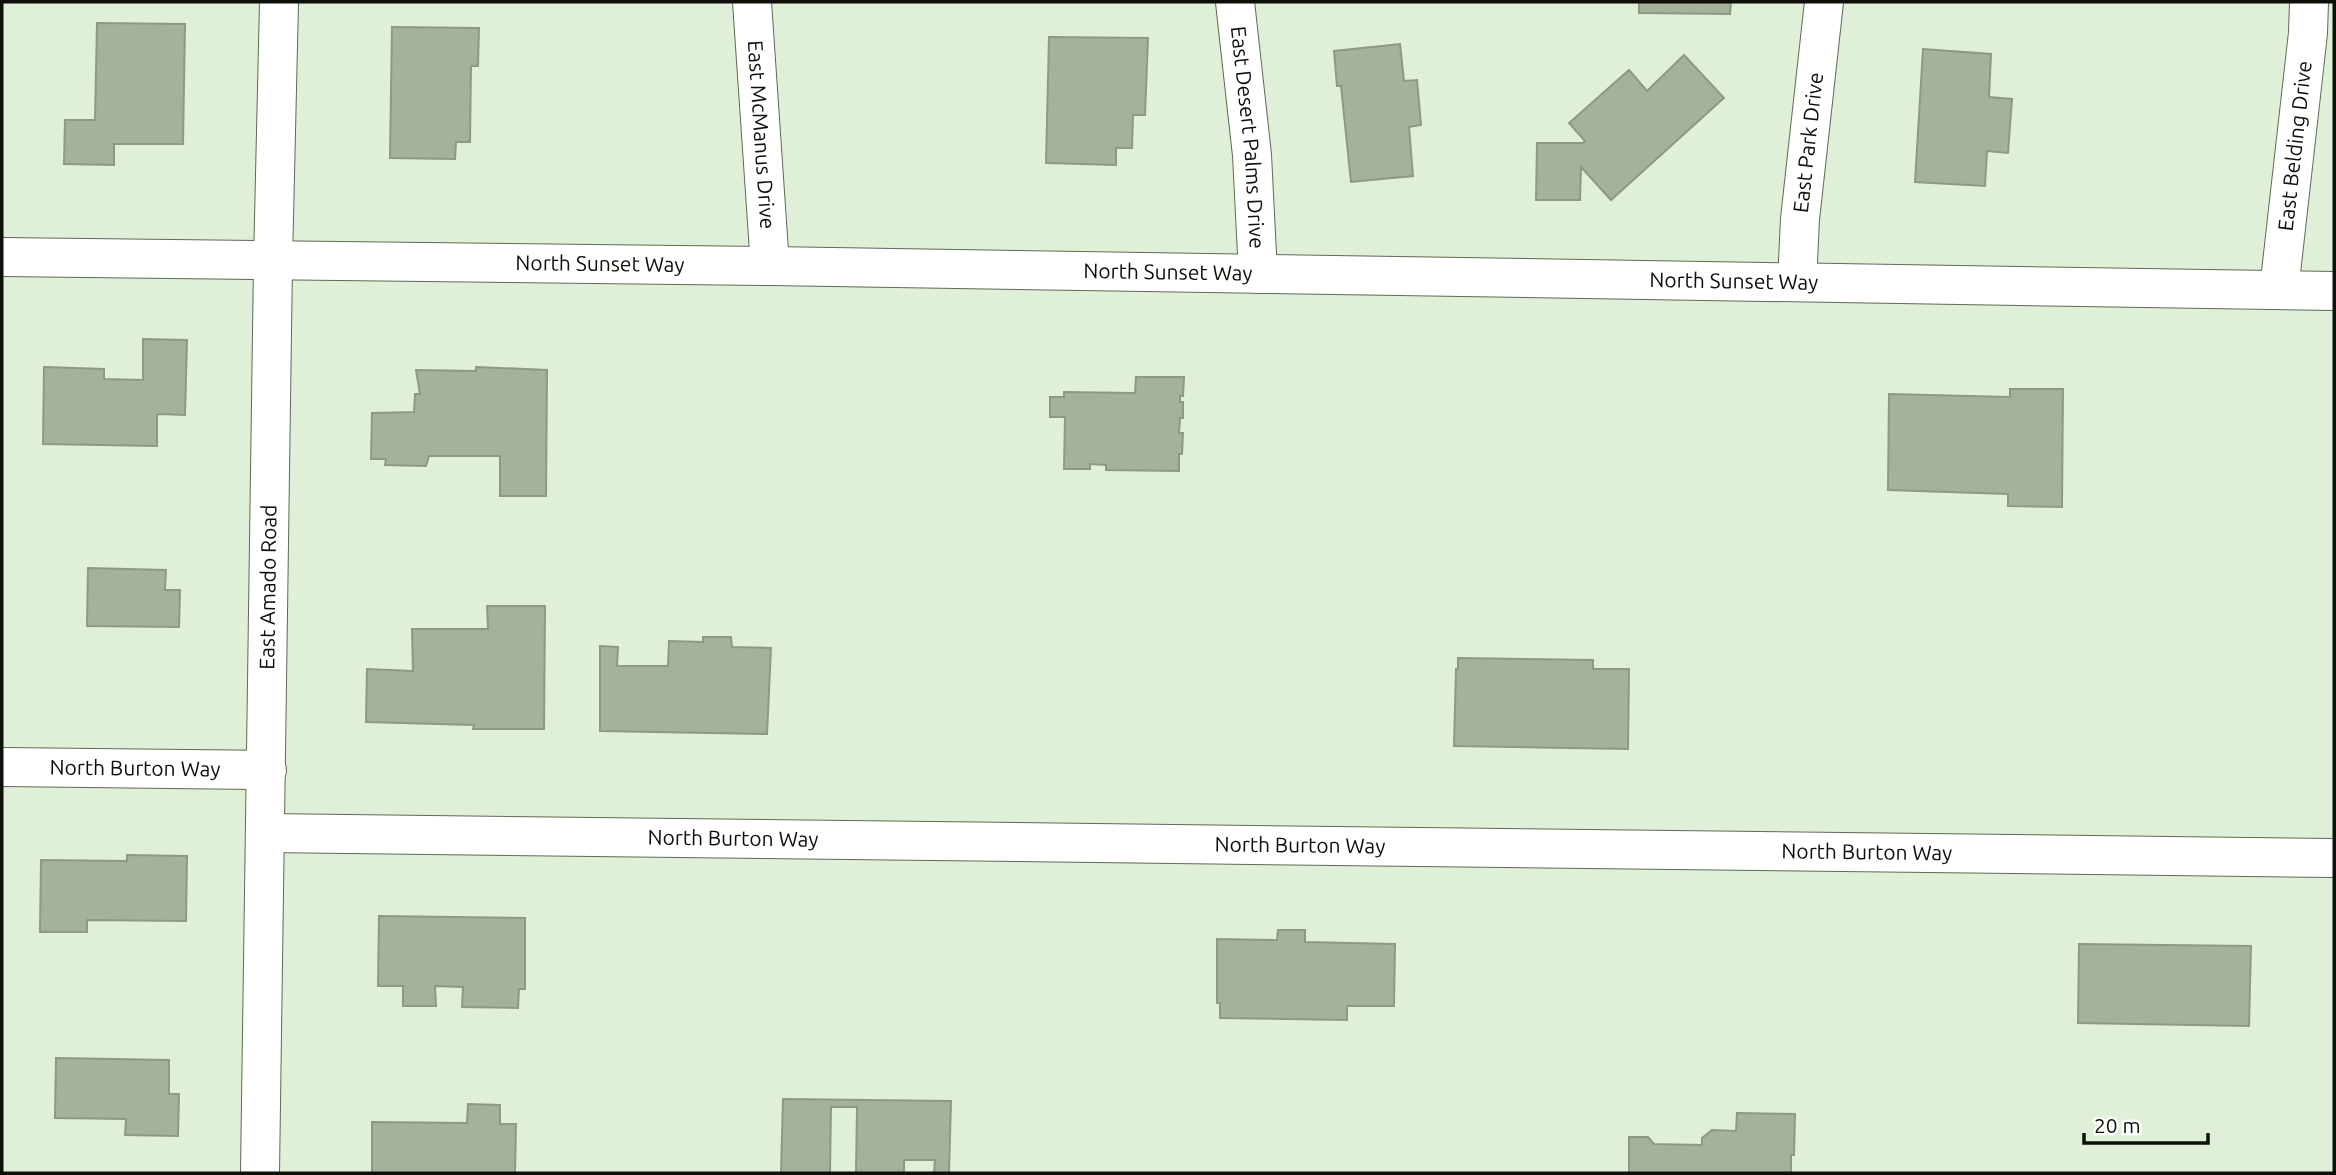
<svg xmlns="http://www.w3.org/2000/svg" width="2336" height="1175" font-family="Ubuntu,sans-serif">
  <rect width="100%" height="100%" fill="#e0efd7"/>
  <g fill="#a4b29b" stroke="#8d9984" stroke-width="2">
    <polygon points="1639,2 1731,2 1730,14 1639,13"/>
    <polygon points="97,23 185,24 183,144 114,144 114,165 64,164 65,120 95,120"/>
    <polygon points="392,27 479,28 478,66 471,66 470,142 456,142 455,159 390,158"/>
    <polygon points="1049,37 1148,38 1145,115 1133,115 1132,148 1116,148 1116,165 1046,163"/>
    <polygon points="1400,44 1404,81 1417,80 1421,125 1409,127 1413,176 1351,182 1341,86 1337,86 1334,51"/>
    <polygon points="1923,49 1991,54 1989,97 2012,99 2008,153 1987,151 1985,186 1915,182"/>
    <polygon points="1684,55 1724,98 1611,200 1581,167 1580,200 1536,200 1537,143 1583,143 1585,141 1569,123 1629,70 1647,91"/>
    <polygon points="143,339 187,340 185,415 157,414 157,446 43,444 44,367 104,369 104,379 143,380"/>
    <polygon points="476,367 547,370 546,496 500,496 500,456 429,456 426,466 385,465 386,459 371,459 372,413 414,412 415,394 420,394 416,370 476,371"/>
    <polygon points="1136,377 1184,377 1183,396 1180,396 1180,402 1183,402 1183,418 1180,418 1179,433 1183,433 1182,454 1179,454 1179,471 1106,470 1106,465 1090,464 1090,469 1064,469 1065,417 1050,417 1050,397 1064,397 1064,392 1135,393"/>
    <polygon points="2010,389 2063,389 2062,507 2008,506 2008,494 1888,490 1889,394 2010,397"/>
    <polygon points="88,568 166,570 165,590 180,590 179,627 87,626"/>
    <polygon points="487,606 545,606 544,729 473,729 474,725 366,722 367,669 413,671 412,629 488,629"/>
    <polygon points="703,637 731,637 732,647 771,648 767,734 600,731 600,646 618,647 617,666 668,666 669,641 703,642"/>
    <polygon points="1458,658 1593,660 1593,669 1629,669 1628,749 1454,746 1456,669 1458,669"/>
    <polygon points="127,855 187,856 186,921 87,920 87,932 40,932 41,860 127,861"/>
    <polygon points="379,916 525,918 525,989 519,989 518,1008 462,1007 463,987 435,986 436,1006 403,1006 403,986 378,986"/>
    <polygon points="1278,930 1305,930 1305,942 1395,944 1394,1006 1347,1006 1347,1020 1220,1018 1220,1003 1217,1003 1217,939 1277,940"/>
    <polygon points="2079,944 2251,946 2249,1026 2078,1023"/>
    <polygon points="56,1058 169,1060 169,1094 179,1094 178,1136 125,1135 126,1119 55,1118"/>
    <polygon points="783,1099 951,1101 949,1173 934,1173 935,1160 904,1160 904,1173 856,1173 857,1107 831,1107 830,1173 781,1173"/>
    <polygon points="468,1104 500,1105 500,1124 516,1124 515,1173 372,1173 372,1122 467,1123"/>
    <polygon points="1737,1113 1795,1114 1794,1155 1791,1155 1791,1173 1629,1173 1629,1137 1648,1137 1654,1144 1702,1145 1702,1138 1712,1130 1736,1131"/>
  </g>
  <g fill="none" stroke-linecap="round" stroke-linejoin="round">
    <g stroke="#5e6a56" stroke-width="40">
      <g id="minor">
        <path id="s1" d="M 752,2 L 770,266"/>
        <path id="s2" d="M 1235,2 L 1252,155 L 1258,274"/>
        <path id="s3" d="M 2,257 L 770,266 L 2334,291"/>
        <path id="s4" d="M 1797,282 L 1800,219 L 1824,2"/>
        <path id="s5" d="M 2279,290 L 2308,33 L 2309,2"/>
        <path id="s6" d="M 2,767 L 267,770"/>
        <path id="s7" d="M 266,833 L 2334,858"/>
        <path id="s8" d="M 260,1173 L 273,262 L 279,2"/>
      </g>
    </g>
    <use href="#minor" stroke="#fff" stroke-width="38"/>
  </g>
  <g text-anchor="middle" stroke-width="5" stroke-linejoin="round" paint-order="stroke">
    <g font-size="21" fill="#0c1008" stroke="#fff">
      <text dy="7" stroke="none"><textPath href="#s1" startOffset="133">East McManus Drive</textPath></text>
      <text dy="7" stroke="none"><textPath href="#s2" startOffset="136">East Desert Palms Drive</textPath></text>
      <text dy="7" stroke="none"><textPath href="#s4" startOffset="140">East Park Drive</textPath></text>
      <text dy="7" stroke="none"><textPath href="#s5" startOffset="145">East Belding Drive</textPath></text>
      <text dy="7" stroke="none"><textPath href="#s3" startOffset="598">North Sunset Way</textPath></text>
      <text dy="7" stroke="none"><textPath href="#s3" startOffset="1166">North Sunset Way</textPath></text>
      <text dy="7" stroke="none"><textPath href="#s3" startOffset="1732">North Sunset Way</textPath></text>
      <text dy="7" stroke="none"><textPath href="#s8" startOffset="586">East Amado Road</textPath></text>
      <text dy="7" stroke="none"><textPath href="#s6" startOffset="133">North Burton Way</textPath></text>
      <text dy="7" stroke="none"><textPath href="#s7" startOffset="467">North Burton Way</textPath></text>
      <text dy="7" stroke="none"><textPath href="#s7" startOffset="1034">North Burton Way</textPath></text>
      <text dy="7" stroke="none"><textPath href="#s7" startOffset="1601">North Burton Way</textPath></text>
    </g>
  </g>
  <rect width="2336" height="1175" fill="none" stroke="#0c1008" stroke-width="7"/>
  <path d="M2084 1133v10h124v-10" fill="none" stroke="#0c1008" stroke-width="3.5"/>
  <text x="2094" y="1133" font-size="21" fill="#0c1008" stroke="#ffffff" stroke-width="5" paint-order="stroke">20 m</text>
</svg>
